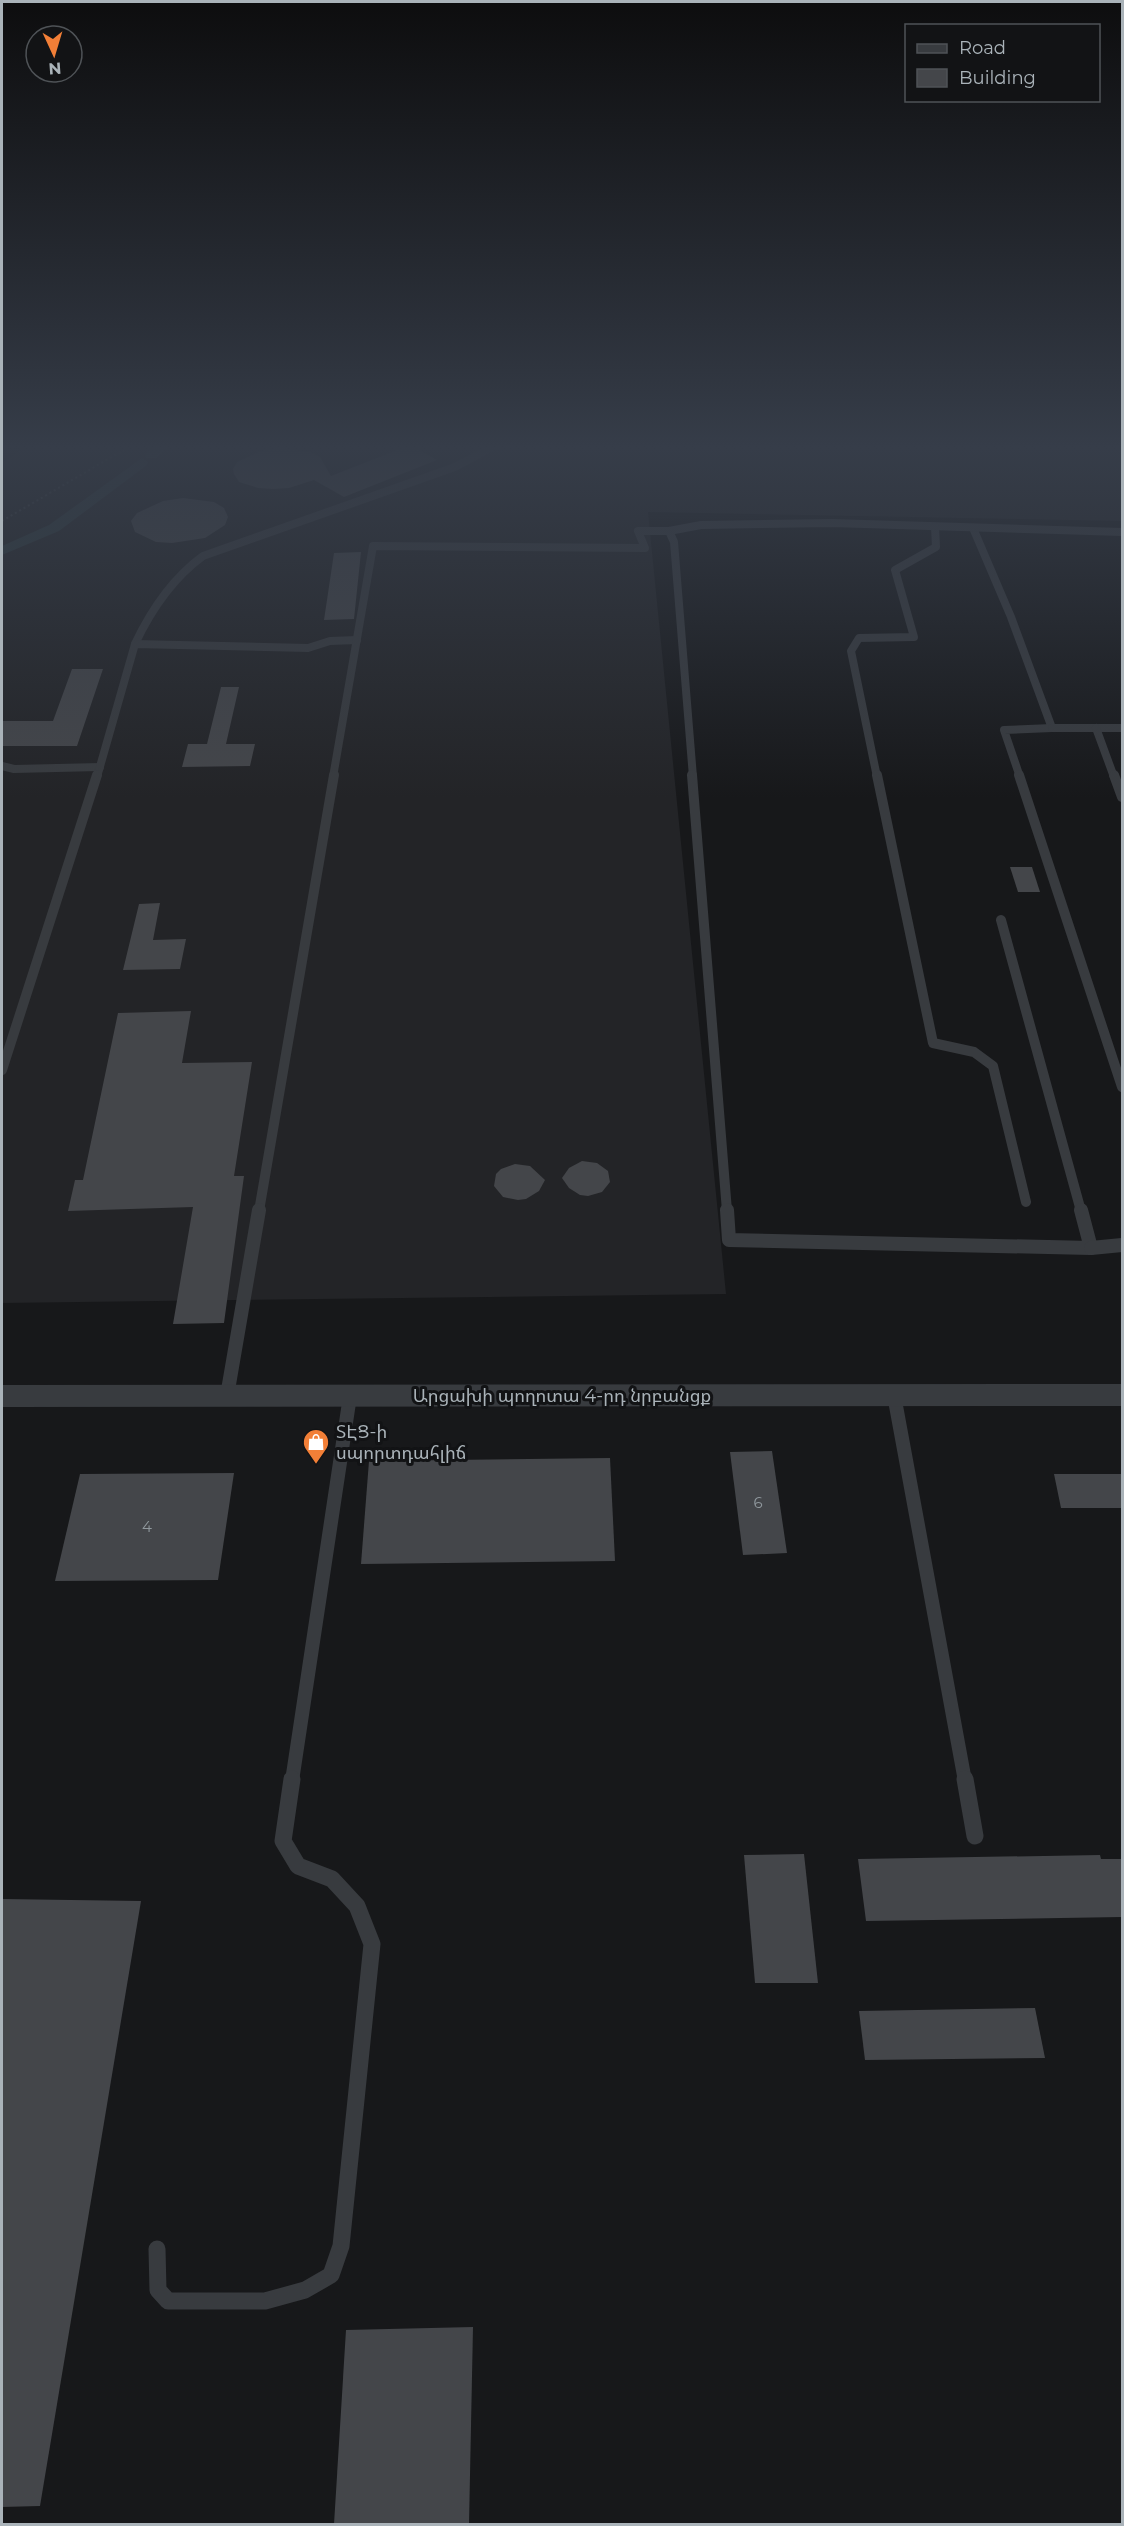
<svg xmlns="http://www.w3.org/2000/svg" width="1124" height="2526" font-family="Montserrat,'Noto Sans Armenian',sans-serif">
  <rect width="100%" height="100%" fill="#17181a"/>
  <polygon fill="#232427" points="2,445 1122,445 1122,521 648,512 726,1294 2,1303 2,463 22,449 9,445 2,449"/>
  <g fill="none" stroke-linecap="round" stroke-linejoin="round">
    <g fill="#2d3b3e" fill-rule="evenodd">
      <polygon points="157,445 171,445 156,458 146,458 145,455"/>
      <polygon points="142,458 148,462 147,465 59,531 2,555 2,546 49,525"/>
    </g>
  </g>
  <g fill="#44464a">
    <polygon points="410,445 437,460 344,497 314,480 289,488 273,489 258,488 239,482 234,474 233,469 237,462 261,451 281,448 310,452 320,457 331,476"/>
    <polygon points="183,498 214,502 224,508 228,517 225,525 205,538 172,543 156,542 135,532 131,521 137,513 163,501"/>
    <polygon points="361,552 354,619 324,620 334,553"/>
    <polygon points="72,669 103,669 77,746 2,746 2,721 53,721"/>
    <polygon points="221,687 239,687 226,744 255,744 250,766 182,767 188,744 207,744"/>
    <polygon points="1010,867 1032,867 1040,892 1018,892"/>
    <polygon points="160,903 153,940 186,939 180,969 123,970 139,904"/>
    <polygon points="191,1011 182,1063 252,1062 234,1176 244,1176 224,1323 173,1324 193,1207 68,1211 75,1180 83,1180 118,1013"/>
    <polygon points="582,1161 597,1163 608,1171 610,1182 602,1192 588,1196 580,1195 569,1188 562,1178 569,1168"/>
    <polygon points="515,1164 530,1166 545,1180 539,1191 526,1199 518,1200 503,1197 494,1186 496,1174 501,1169"/>
    <polygon points="772,1451 787,1553 743,1555 730,1452"/>
    <polygon points="610,1458 615,1561 361,1564 369,1461"/>
    <polygon points="234,1473 218,1580 55,1581 80,1474"/>
    <polygon points="1054,1474 1122,1474 1122,1508 1061,1508"/>
    <polygon points="804,1854 818,1983 755,1983 744,1855"/>
    <polygon points="1100,1855 1101,1859 1122,1859 1122,1917 866,1921 858,1859"/>
    <polygon points="2,1899 141,1901 40,2506 2,2507"/>
    <polygon points="1035,2008 1045,2058 865,2060 859,2011"/>
    <polygon points="473,2327 469,2524 334,2524 346,2330"/>
  </g>
  <g fill="none" stroke-linecap="round" stroke-linejoin="round">
    <polyline stroke="#3e4246" stroke-width="2" stroke-dasharray="2 3" stroke-linecap="butt" points="2,521 132,445"/>
    <g stroke="#383b3f" stroke-width="8">
      <polyline points="973,528 1011,617 1052,728 1004,730 1020,777"/>
      <polyline points="669,531 674,542 693,777"/>
      <path d="M 135,644 C 151,610 173,578 203,556 L 455,467 L 496,445"/>
      <polyline points="1052,728 1122,728"/>
      <polyline points="1096,728 1114,777"/>
      <polyline points="2,766 14,769 100,767"/>
      <polyline points="97,777 135,644 308,648 330,641 357,640"/>
      <polyline points="333,777 373,546 645,548 638,531 669,531 701,525 832,523 1122,532"/>
      <polyline points="877,777 851,651 859,638 914,637 895,570 936,547 935,527"/>
    </g>
    <g stroke="#383b3f" stroke-width="10">
      <polyline points="692,775 727,1211"/>
      <polyline points="877,775 933,1043 974,1052 993,1066 1026,1202"/>
      <polyline points="1019,775 1122,1087"/>
      <polyline points="1114,775 1122,797"/>
      <polyline points="1001,920 1081,1211"/>
      <polyline points="2,1070 97,775"/>
      <polyline points="259,1211 334,775"/>
    </g>
    <g stroke="#383b3f" stroke-width="14">
      <polyline points="727,1210 729,1240 1091,1248 1081,1210"/>
      <polyline points="1091,1248 1122,1245"/>
      <polyline points="894,1395 965,1781"/>
      <polyline points="227,1396 259,1210"/>
      <polyline points="292,1781 350,1396"/>
    </g>
    <g stroke="#383b3f" stroke-width="17">
      <polyline points="965,1779 975,1836"/>
      <polyline points="157,2249 158,2290 168,2301 265,2301 305,2290 331,2275 341,2246 372,1944 357,1906 332,1879 298,1866 283,1841 292,1779"/>
    </g>
    <g fill="#383b3f" fill-rule="evenodd">
      <polygon points="2,445 12,445 2,451"/>
      <polygon points="1122,1384 1122,1406 2,1407 2,1385"/>
    </g>
  </g>
  <linearGradient id="sky" x2="0" y2="1"><stop stop-color="#0d0d0e"/><stop offset="0.56" stop-color="#363d49"/><stop offset="1" stop-color="#363d49" stop-opacity="0"/></linearGradient>
  <rect width="1124" height="798" fill="url(#sky)"/>
  <defs>
    <g id="shop-pin" transform="scale(1.35)"><path d="M0 17L-7.5 6A9.5 9.5 0 1 1 7.5 6Z" fill="#f27f37" stroke="#121315"/><path d="M-5-2.5h2.3a2.7 3.5 0 0 1 5.4 0H5L5.5 6h-11ZM-1.5-2.5h3a1.5 2.3 0 0 0-3 0Z" fill="#fff"/></g>
  </defs>
  <g fill-rule="evenodd">
    <use href="#shop-pin" x="316" y="1442"/>
  </g>
  <g text-anchor="middle" stroke-width="6" stroke-linejoin="round" paint-order="stroke">
    <g font-size="15" fill="#90989d">
      <text x="758" y="1508">6</text>
      <text x="147" y="1532">4</text>
    </g>
    <g font-size="18" fill="#aab3b9" stroke="#121315">
      <text x="562" y="1402">Արցախի պողոտա 4-րդ նրբանցք</text>
    </g>
    <g font-size="18" fill="#aab3b9" stroke="#121315" text-anchor="start">
      <text x="336" y="1438">ՏԷՑ-ի<tspan x="336" dy="21">սպորտդահլիճ</tspan></text>
    </g>
  </g>
  <rect width="1124" height="2526" fill="none" stroke="#aab3b9" stroke-width="6"/>
  <rect x="905" y="24" width="195" height="78" fill="#121315" stroke="#4f5357" stroke-width="1.5"/>
  <rect x="917" y="44" width="30" height="9" fill="#383b3f" stroke="#4f5357" stroke-width="1.5"/>
  <text x="959" y="54" font-size="18" fill="#aab3b9">Road</text>
  <rect x="917" y="69" width="30" height="18" fill="#44464a" stroke="#4f5357" stroke-width="1.5"/>
  <text x="959" y="84" font-size="18" fill="#aab3b9">Building</text>
  <g transform="translate(54 54) rotate(176)"><circle r="28" fill="#121315" stroke="#4f5357" stroke-width="1.5"/>
  <path d="M0-4.5L10 22L0 15L-10 22Z" fill="#f27f37"/>
  <text y="-9" font-size="16" font-weight="bold" text-anchor="middle" fill="#aab3b9">N</text>
  </g>
</svg>
